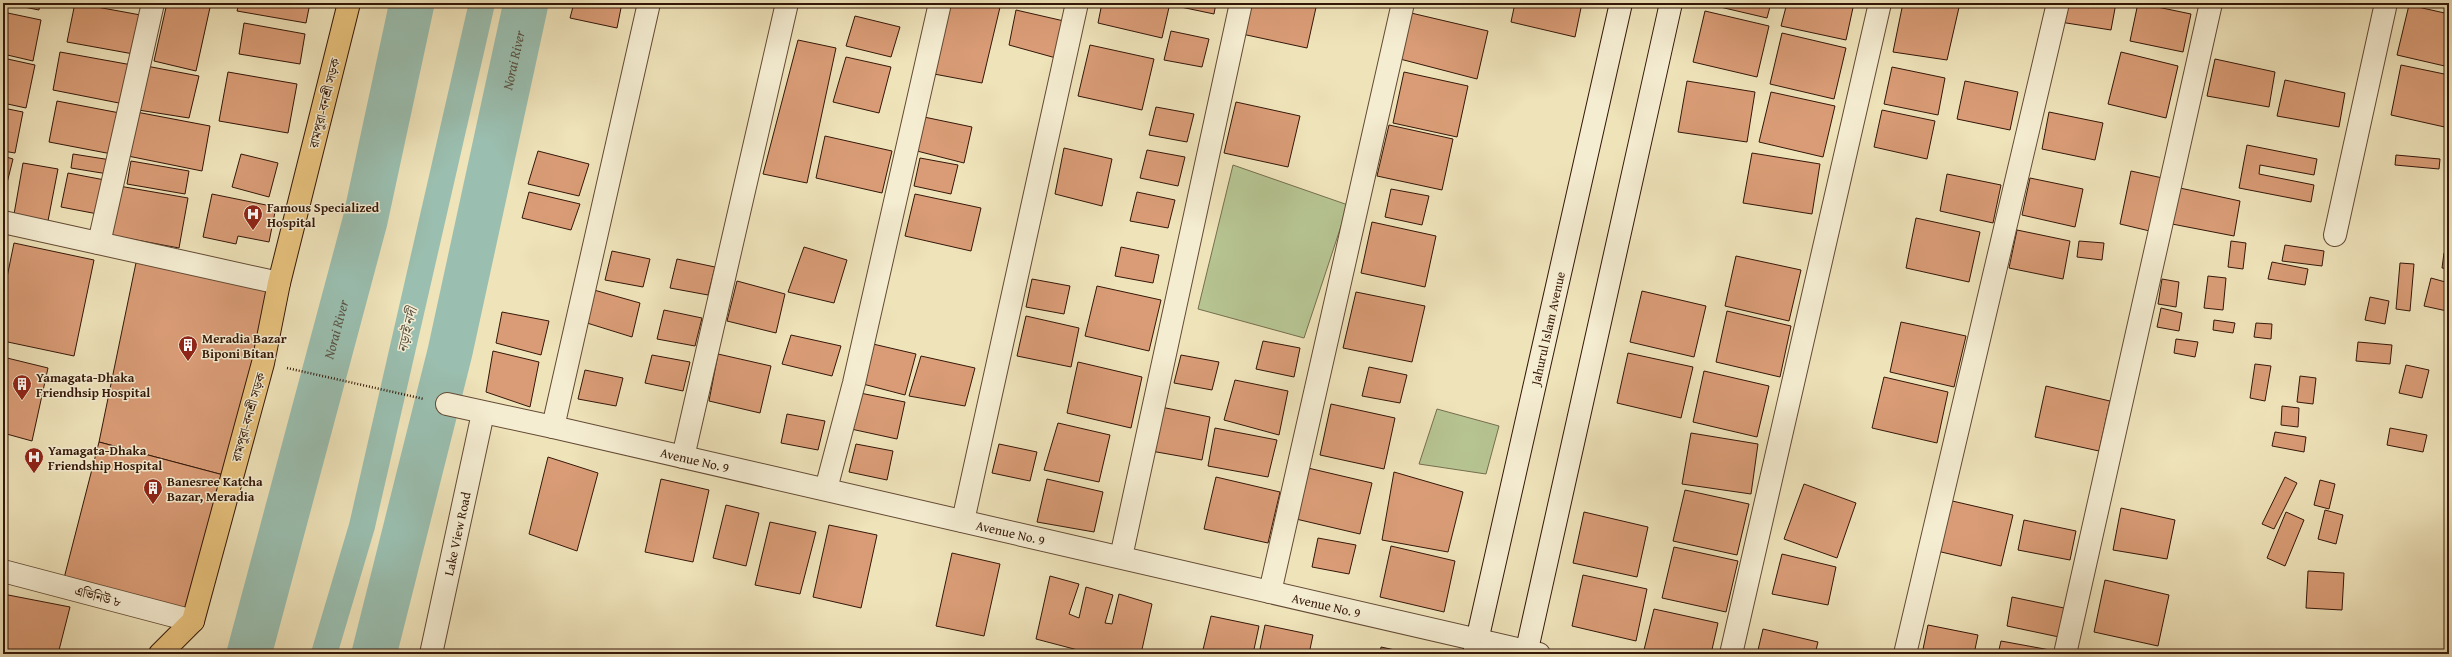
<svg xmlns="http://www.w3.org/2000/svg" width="2452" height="657" font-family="'Gentium Book Plus','Noto Serif Bengali',serif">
  <rect width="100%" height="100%" fill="#efe3ba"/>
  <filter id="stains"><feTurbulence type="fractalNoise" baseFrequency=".005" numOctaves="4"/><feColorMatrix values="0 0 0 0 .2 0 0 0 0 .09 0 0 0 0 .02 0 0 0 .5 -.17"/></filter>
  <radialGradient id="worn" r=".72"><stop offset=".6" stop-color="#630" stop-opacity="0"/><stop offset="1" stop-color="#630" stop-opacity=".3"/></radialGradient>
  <g fill="#b6c492" stroke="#756e4d">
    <polygon points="1233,165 1348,205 1304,338 1198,309"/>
    <polygon points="1437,409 1499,426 1486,474 1419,464"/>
  </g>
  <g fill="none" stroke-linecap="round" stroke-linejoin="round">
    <polyline stroke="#9abeaf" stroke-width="26" points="324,654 362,526 482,3"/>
    <g stroke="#9abeaf" stroke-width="45">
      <path id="s1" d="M 249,654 L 365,221 L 412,3"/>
      <path id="s2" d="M 374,654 L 450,352 L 526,3"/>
    </g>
  </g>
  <g fill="#d99c76" stroke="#341708">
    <polygon points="4,3 40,3 39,10"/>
    <polygon points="75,3 146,16 139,55 67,42"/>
    <polygon points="167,3 211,3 196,71 154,61"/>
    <polygon points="239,3 310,3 306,23 237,11"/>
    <polygon points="574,3 622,3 617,28 570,18"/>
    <polygon points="950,3 1001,3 982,83 934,74"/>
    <polygon points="1102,3 1170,3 1162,38 1098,23"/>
    <polygon points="1177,3 1216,3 1214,14 1176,6"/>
    <polygon points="1249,3 1317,3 1307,48 1242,34"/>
    <polygon points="1515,3 1582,3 1575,37 1511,22"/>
    <polygon points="1703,3 1771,3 1767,18"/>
    <polygon points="1787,3 1854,3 1846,40 1781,26"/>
    <polygon points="1903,3 1960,3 1947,60 1893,52"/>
    <polygon points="2064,3 2116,3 2111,30 2060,22"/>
    <polygon points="2138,3 2191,14 2183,52 2130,41"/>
    <polygon points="2426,3 2449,3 2449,8"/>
    <polygon points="2409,5 2449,14 2449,67 2397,55"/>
    <polygon points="1016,10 1064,21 1056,58 1009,45"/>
    <polygon points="1705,11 1769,26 1757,77 1693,62"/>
    <polygon points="3,12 41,20 33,61 3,54"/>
    <polygon points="1411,13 1488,31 1477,79 1400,59"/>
    <polygon points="855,16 900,27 891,57 846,46"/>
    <polygon points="244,23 305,34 300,64 239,54"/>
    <polygon points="1171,31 1209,39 1202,67 1164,60"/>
    <polygon points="1782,33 1846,48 1834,99 1770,84"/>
    <polygon points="798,40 836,48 807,183 763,174"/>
    <polygon points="1090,45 1154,59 1142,110 1078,96"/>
    <polygon points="60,52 132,65 124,104 53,90"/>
    <polygon points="2121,52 2178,66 2166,118 2108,104"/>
    <polygon points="846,57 891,67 879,113 833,102"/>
    <polygon points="3,58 35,65 26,108 3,103"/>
    <polygon points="2215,59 2275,72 2269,107 2207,96"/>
    <polygon points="141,65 199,76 189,118 132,109"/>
    <polygon points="2401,65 2449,75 2449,128 2391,115"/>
    <polygon points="1892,67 1945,78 1938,115 1884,104"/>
    <polygon points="228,72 297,84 288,133 219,121"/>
    <polygon points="1404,72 1468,86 1457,137 1393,123"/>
    <polygon points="2285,80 2345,93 2339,127 2277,116"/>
    <polygon points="1687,81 1755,92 1747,142 1678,132"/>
    <polygon points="1965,81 2018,92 2010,130 1957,119"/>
    <polygon points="1771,92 1835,106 1823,157 1759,142"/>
    <polygon points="57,101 125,114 117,155 49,142"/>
    <polygon points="1236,102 1300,116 1288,167 1224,153"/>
    <polygon points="1156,107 1194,114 1187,142 1149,135"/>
    <polygon points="3,108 23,112 15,153 3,151"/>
    <polygon points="1882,110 1935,121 1927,159 1874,147"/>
    <polygon points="131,111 210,126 202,171 123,155"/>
    <polygon points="2049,112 2103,123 2095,160 2042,149"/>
    <polygon points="924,117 972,127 964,163 917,151"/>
    <polygon points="1389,125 1453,139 1442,190 1377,176"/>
    <polygon points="825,136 892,151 882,193 816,178"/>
    <polygon points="2247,145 2317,159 2314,175 2260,165 2259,174 2314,185 2311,202 2239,188"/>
    <polygon points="1064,148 1112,159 1102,206 1055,194"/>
    <polygon points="1147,150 1185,157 1178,186 1140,178"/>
    <polygon points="538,151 589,164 579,196 528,184"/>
    <polygon points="1752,153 1820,164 1812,214 1743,203"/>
    <polygon points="73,154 111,160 108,174 71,168"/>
    <polygon points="241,154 278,163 269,197 232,187"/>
    <polygon points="2396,155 2440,159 2439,169 2395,165"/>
    <polygon points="3,156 13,159 3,199"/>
    <polygon points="920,158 958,165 951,194 914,186"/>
    <polygon points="131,161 189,171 185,194 127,184"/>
    <polygon points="23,163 58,169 47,226 13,220"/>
    <polygon points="2131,171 2167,179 2154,232 2120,224"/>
    <polygon points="68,173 110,181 103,215 61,207"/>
    <polygon points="1947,174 2001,185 1993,223 1940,211"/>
    <polygon points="2030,178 2083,189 2075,227 2022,215"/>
    <polygon points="119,186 188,198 179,248 110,235"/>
    <polygon points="2180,188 2240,201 2234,236 2172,224"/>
    <polygon points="1391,189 1429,196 1422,225 1385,217"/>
    <polygon points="529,192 580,204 571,230 522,218"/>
    <polygon points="1137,192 1175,200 1168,228 1130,221"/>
    <polygon points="212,194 276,207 269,242 238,236 236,244 203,237"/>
    <polygon points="915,194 981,208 971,251 905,236"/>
    <polygon points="1916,218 1980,232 1969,282 1906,268"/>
    <polygon points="1372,222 1436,236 1425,287 1361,273"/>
    <polygon points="2017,230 2070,241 2063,279 2009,268"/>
    <polygon points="2079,241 2104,243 2102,260 2077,257"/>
    <polygon points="2231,241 2246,243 2243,269 2228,267"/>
    <polygon points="14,243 94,260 74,356 3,341 3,297"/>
    <polygon points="2285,245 2324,251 2322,266 2282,261"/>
    <polygon points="804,247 847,260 834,303 788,292"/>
    <polygon points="1121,247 1159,255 1153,283 1115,276"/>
    <polygon points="612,251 650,259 643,287 605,280"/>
    <polygon points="138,253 279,283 231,477 99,442"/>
    <polygon points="2444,253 2449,254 2449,269 2442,268"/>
    <polygon points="1736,256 1801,270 1789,321 1725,306"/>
    <polygon points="677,259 715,267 708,295 670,288"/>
    <polygon points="2272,262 2308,269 2305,285 2268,279"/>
    <polygon points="2400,263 2414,264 2410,311 2396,309"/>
    <polygon points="2208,276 2226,278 2223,310 2204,308"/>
    <polygon points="2431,278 2449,283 2447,311 2424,306"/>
    <polygon points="1032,279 1070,286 1064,314 1026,307"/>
    <polygon points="2162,279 2179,282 2176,307 2158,304"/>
    <polygon points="737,281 785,294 776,333 727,321"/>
    <polygon points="1097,286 1161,300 1149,351 1085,336"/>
    <polygon points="594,290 640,303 632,337 587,323"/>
    <polygon points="1642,291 1706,306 1694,357 1630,342"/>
    <polygon points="1356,292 1425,306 1412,362 1343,348"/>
    <polygon points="2370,297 2389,301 2385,324 2365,320"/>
    <polygon points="2161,308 2182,313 2179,331 2157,327"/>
    <polygon points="664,310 702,318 695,346 657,339"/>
    <polygon points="1727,311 1791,326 1780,377 1716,362"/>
    <polygon points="502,312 549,321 541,355 496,343"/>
    <polygon points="1026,316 1079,328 1071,367 1017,356"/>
    <polygon points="2214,320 2235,323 2233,333 2213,330"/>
    <polygon points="1901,322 1966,336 1954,387 1890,372"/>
    <polygon points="2256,323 2272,324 2271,339 2254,337"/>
    <polygon points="791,335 841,346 832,376 782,364"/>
    <polygon points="2176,339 2198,342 2195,357 2174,353"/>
    <polygon points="1263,341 1300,348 1294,377 1256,369"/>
    <polygon points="2358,342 2392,345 2390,364 2356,361"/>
    <polygon points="873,344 916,354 905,395 863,384"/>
    <polygon points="493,351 539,362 530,407 486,392"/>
    <polygon points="1628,353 1693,367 1681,418 1617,403"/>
    <polygon points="2448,353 2449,353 2449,370 2445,370"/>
    <polygon points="718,354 771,366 760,413 709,401"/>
    <polygon points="652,355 690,362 683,391 645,383"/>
    <polygon points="1181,355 1219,362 1212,390 1174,383"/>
    <polygon points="921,356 975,368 965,406 909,396"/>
    <polygon points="3,357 48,368 32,441 3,433"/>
    <polygon points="1078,362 1142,377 1131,428 1067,413"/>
    <polygon points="2255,364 2271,366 2265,401 2250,398"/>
    <polygon points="2406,365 2429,370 2422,398 2399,393"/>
    <polygon points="1369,367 1407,375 1400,403 1362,396"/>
    <polygon points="585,370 623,378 616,406 578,399"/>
    <polygon points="1704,371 1769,386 1757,437 1693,422"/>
    <polygon points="2300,376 2316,378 2313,404 2297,402"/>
    <polygon points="1884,377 1948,392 1937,443 1872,428"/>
    <polygon points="1235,380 1288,391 1279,435 1224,420"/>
    <polygon points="2046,386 2110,401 2099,451 2035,437"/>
    <polygon points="860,393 905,402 897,439 851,429"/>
    <polygon points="1331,404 1395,418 1384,469 1320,455"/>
    <polygon points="2282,406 2299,408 2298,427 2281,425"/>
    <polygon points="1161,407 1210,417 1202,460 1151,451"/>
    <polygon points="787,414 825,421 818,450 781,443"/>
    <polygon points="1058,423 1110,435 1099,482 1044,470"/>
    <polygon points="1215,428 1277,440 1268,477 1208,466"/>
    <polygon points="2390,428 2427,435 2423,452 2387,445"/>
    <polygon points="2275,432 2306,437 2304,452 2272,446"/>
    <polygon points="1691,433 1758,444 1751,494 1682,484"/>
    <polygon points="99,442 231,477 193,621 62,586"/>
    <polygon points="856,444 893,451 887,480 849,472"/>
    <polygon points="999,444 1037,452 1030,481 992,473"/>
    <polygon points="548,457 598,473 577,551 529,534"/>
    <polygon points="1308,468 1372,483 1360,534 1296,519"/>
    <polygon points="1394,472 1463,492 1448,552 1382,540"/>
    <polygon points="1216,477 1280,492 1268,543 1204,529"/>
    <polygon points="2285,477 2297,483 2274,529 2262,524"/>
    <polygon points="661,479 709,490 693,562 645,552"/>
    <polygon points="1047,479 1103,492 1094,532 1037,522"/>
    <polygon points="2320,480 2335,484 2329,509 2314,505"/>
    <polygon points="1804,484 1856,503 1837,558 1784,539"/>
    <polygon points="1685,490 1749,504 1737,555 1673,541"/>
    <polygon points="1948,500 2013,515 2001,566 1937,551"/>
    <polygon points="726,505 759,513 746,566 713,558"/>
    <polygon points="2121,508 2175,520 2167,559 2113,550"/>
    <polygon points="2325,510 2343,515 2336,544 2318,539"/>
    <polygon points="1584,512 1648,527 1637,577 1573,563"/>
    <polygon points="2286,512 2304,520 2285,566 2267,558"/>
    <polygon points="2024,520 2076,531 2070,560 2018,550"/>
    <polygon points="770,522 816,532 800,594 755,585"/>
    <polygon points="829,525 877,535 861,608 813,597"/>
    <polygon points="1318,538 1356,545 1349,574 1312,567"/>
    <polygon points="1391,546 1455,561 1444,612 1380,597"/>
    <polygon points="1674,547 1738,561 1726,612 1662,598"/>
    <polygon points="952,553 1000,564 984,636 936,626"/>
    <polygon points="1782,554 1836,567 1828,605 1772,594"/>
    <polygon points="2308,571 2344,573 2342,610 2306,608"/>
    <polygon points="1583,575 1647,589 1636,641 1572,626"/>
    <polygon points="1050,576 1079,584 1069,614 1079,618 1086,587 1113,595 1105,623 1112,624 1119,594 1152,604 1141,654 1093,654 1036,639"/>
    <polygon points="2105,580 2169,595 2158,646 2094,632"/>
    <polygon points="3,594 70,607 58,654 3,654"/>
    <polygon points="2012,597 2064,608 2059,637 2007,626"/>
    <polygon points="1654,609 1718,623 1711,654 1643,654"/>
    <polygon points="1211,616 1259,626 1253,654 1202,654"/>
    <polygon points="1265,625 1313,635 1309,654 1259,654"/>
    <polygon points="1928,625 1978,635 1974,654 1922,654"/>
    <polygon points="1763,629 1818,642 1815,654 1757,654"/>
    <polygon points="2001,641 2050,650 2050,654 1998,654"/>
    <polygon points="1381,647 1414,654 1380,654"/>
  </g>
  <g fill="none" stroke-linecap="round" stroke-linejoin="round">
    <g stroke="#634a34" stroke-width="24">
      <g id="street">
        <polyline points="3,222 279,283"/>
        <polyline points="2335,235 2386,3"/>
        <polyline points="99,243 153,3"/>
        <path id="s3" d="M 447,404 L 553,427 L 1539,654"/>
        <polyline points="553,427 649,3"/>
        <polyline points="683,457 787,3"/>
        <polyline points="826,489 854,383 940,3"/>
        <polyline points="963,521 1077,3"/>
        <polyline points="1121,557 1241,3"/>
        <polyline points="3,571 193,621"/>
        <polyline points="1270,592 1403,3"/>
        <path id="s4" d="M 431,654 L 483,413"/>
        <polyline points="1731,654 1880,3"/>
        <polyline points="1905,654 2058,3"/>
        <polyline points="2065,654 2211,3"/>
      </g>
    </g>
    <g stroke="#341708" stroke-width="24">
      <g id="secondary">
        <path id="s5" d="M 1474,654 L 1621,3"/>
        <polyline points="1526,654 1671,3"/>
      </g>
    </g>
    <g stroke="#341708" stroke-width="24">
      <polyline id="primary" points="160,654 193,621 263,363 279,283 349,3"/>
    </g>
    <polyline stroke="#341708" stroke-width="2.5" stroke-dasharray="1 2" stroke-linecap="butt" points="287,368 424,399"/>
    <use href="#street" stroke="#f5edd2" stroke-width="22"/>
    <use href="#secondary" stroke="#f5edd2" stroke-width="22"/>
    <use href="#primary" stroke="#e8c27d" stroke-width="22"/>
  </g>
  <defs>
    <g id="hospital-pin" transform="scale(1)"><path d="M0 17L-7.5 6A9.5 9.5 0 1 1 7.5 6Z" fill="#8f2418" stroke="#f5edd2"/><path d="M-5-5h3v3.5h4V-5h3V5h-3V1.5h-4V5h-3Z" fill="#fff"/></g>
    <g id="building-pin" transform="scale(1)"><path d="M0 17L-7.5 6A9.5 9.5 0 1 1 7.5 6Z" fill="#8f2418" stroke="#f5edd2"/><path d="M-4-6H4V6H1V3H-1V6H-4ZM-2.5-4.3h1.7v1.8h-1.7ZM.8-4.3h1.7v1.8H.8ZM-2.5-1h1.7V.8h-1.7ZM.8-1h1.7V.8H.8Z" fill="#fff"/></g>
  </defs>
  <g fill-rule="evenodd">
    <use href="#hospital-pin" x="253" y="214"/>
    <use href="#building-pin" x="188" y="345"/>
    <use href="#building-pin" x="22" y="384"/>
    <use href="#hospital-pin" x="34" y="457"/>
    <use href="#building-pin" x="153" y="488"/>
  </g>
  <g text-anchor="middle" stroke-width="3" stroke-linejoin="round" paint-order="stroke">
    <g font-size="13" fill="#341708" stroke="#f5edd2">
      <text transform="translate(324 103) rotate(-76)" y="5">রামপুরা-বনশ্রী সড়ক</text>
      <text dy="5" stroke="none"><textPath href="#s5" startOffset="334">Jahurul Islam Avenue</textPath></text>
      <text transform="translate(248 417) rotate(-74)" y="5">রামপুরা-বনশ্রী সড়ক</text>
      <text dy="5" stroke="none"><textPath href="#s3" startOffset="254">Avenue No. 9</textPath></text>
      <text dy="5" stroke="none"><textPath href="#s3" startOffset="578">Avenue No. 9</textPath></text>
      <text dy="5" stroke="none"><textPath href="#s4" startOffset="123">Lake View Road</textPath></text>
      <text transform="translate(98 596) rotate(15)" y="5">এভিনিউ ৮</text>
      <text dy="5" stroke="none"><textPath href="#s3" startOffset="902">Avenue No. 9</textPath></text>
    </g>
    <g font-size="13" font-weight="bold" fill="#341708" stroke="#f5edd2" text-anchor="start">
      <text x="267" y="212">Famous Specialized<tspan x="267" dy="15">Hospital</tspan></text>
      <text x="202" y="343">Meradia Bazar<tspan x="202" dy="15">Biponi Bitan</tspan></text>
      <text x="36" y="382">Yamagata-Dhaka<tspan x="36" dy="15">Friendhsip Hospital</tspan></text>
      <text x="48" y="455">Yamagata-Dhaka<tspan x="48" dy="15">Friendship Hospital</tspan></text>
      <text x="167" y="486">Banesree Katcha<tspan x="167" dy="15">Bazar, Meradia</tspan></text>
    </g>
    <g font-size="14" font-style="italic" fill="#585142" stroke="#f5edd2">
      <text dy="5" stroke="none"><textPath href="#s2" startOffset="610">Norai River</textPath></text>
      <text dy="5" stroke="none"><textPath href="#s1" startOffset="336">Norai River</textPath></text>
      <text transform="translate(407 330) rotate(-77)" y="5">নড়াই নদী</text>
    </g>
  </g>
  <rect width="2452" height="657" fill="none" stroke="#efe3ba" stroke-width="16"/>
  <rect x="4" y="4" width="2444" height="649" fill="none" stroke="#341708" stroke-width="2"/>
  <rect x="8" y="8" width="2436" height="641" fill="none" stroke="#341708"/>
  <rect width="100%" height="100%" filter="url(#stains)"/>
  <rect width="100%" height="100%" fill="url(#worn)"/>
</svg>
